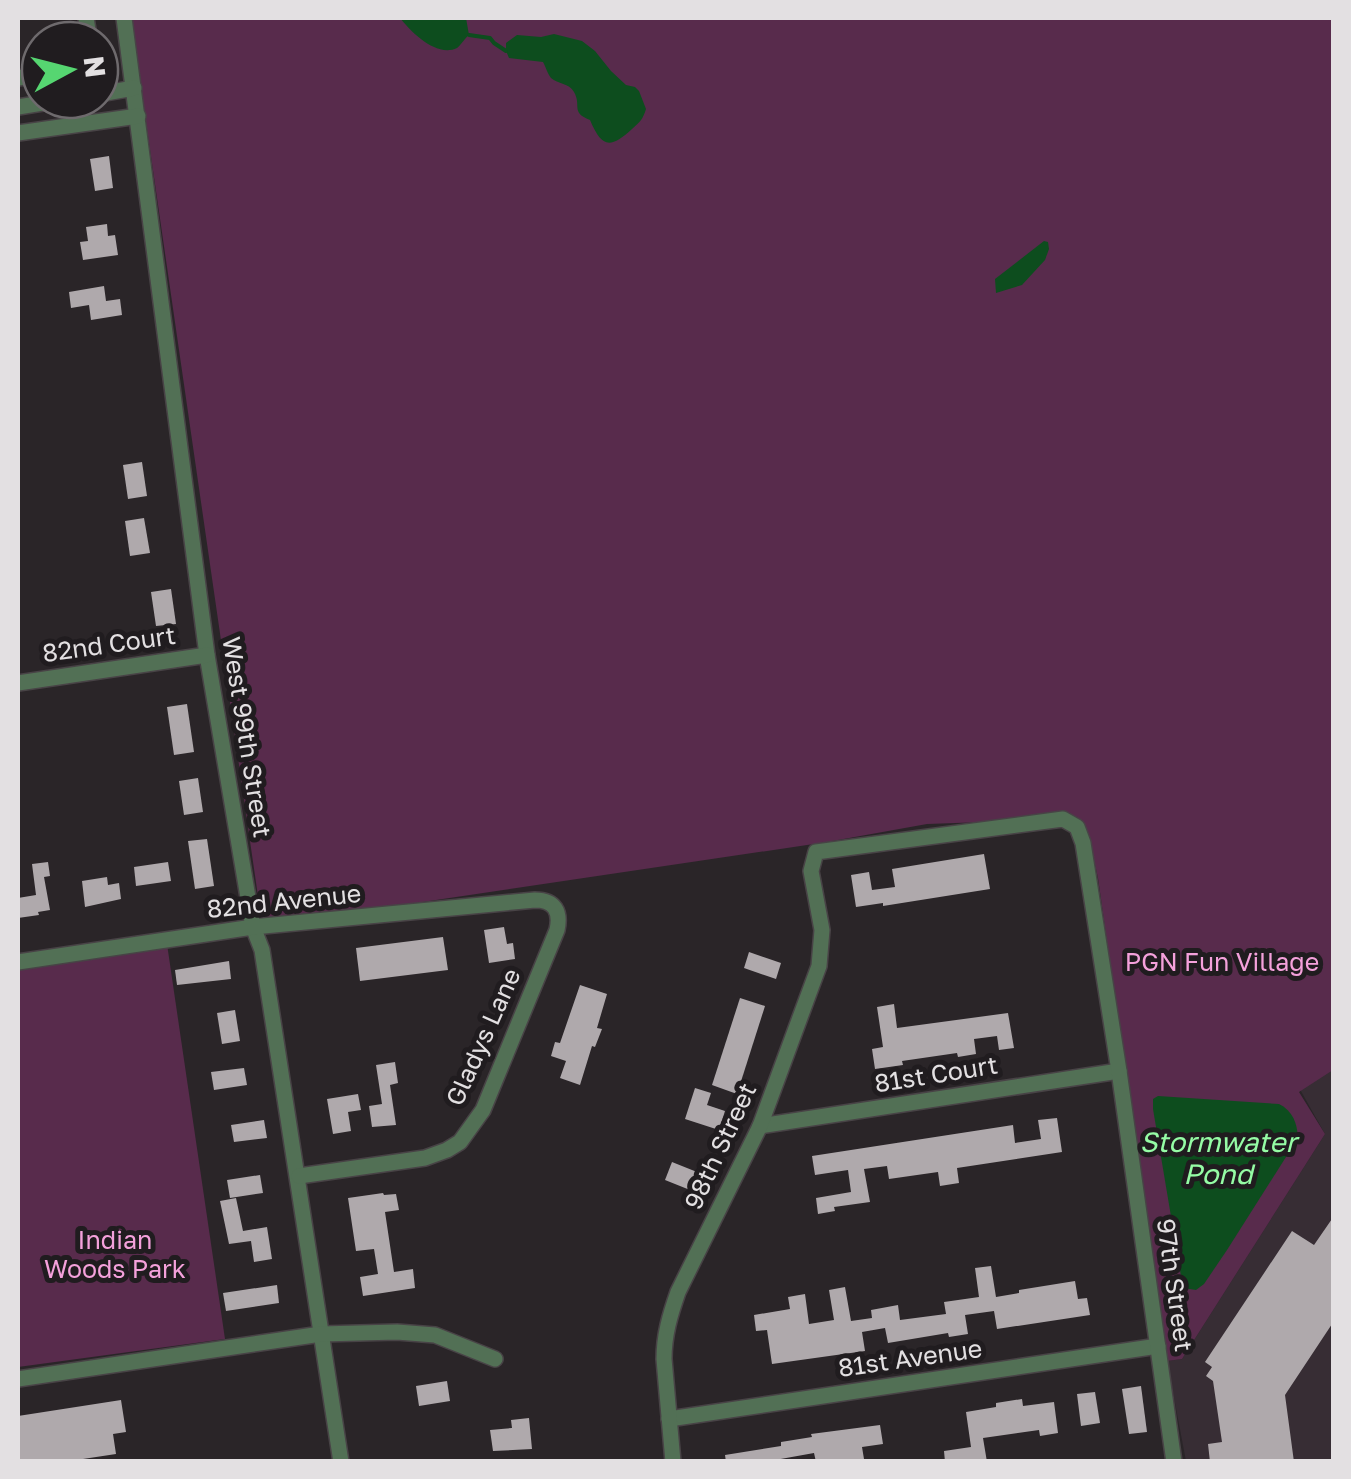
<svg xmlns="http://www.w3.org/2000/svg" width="1351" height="1479" font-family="'Golos Text',sans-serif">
  <rect width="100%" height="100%" fill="#2a2528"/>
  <polygon fill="#372d34" points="1333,1063 1333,1461 1186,1461 1167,1361 1182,1359 1325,1134 1297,1084"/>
  <g fill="#582b4c">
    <polygon points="131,18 1333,18 1333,1070 1299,1092 1325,1134 1182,1359 1167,1361 1098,878 1089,837 1084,828 984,822 927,824 827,842 288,922 266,921 261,917"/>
    <polygon points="167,944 225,1339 18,1367 18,966"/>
  </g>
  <g fill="#0d4d1e">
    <path d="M 400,18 L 466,18 L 469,35 C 467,36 459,47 457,48 C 437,58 411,32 400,18 Z"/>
    <path d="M 554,34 L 582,41 L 595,51 L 611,71 L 626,85 L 635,87 L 639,91 L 646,109 C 643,119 640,122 632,129 C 610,149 602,148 590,120 C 570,112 582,106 574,92 C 569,83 558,84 551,78 C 547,73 546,67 543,62 L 509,58 L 506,51 L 506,43 L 517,35 L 541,37 Z"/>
    <polygon points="1044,241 1048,242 1049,249 1045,260 1022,285 996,293 995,279"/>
    <path d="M 1158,1096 L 1279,1104 C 1293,1111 1297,1123 1298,1138 L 1227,1250 L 1204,1284 L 1196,1290 L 1183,1288 L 1153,1109 L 1153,1099 Z"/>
  </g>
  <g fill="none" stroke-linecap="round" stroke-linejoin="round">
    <polyline stroke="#0d4d1e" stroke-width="4" points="469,35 490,38 494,43 506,51"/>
  </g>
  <g fill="#afa9ac">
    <polygon points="109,156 113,188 95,191 90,159"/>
    <polygon points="107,224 108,236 115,235 118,255 83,260 80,242 88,241 86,227"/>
    <polygon points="104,286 106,301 120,299 122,315 91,320 89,305 71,308 69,292"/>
    <polygon points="142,462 147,496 128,499 123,465"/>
    <polygon points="144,518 150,553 130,556 125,521"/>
    <polygon points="171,589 176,624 156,626 151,592"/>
    <polygon points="187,704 194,752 174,755 167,707"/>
    <polygon points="198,778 203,812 184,815 179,781"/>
    <polygon points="207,839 214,886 195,889 188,841"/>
    <polygon points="984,854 990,889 883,906 883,903 856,907 851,875 869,872 872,890 895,887 892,869"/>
    <polygon points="48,862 50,876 44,877 50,910 38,912 39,915 18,918 18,898 36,895 32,864"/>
    <polygon points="168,862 171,881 136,886 134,867"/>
    <polygon points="107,877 108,885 119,883 121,899 85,907 82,881"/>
    <polygon points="504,927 507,944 513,943 515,959 489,963 484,930"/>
    <polygon points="443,937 448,970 360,981 356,948"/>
    <polygon points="749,952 781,963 776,979 744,968"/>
    <polygon points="229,961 231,979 177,985 175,970"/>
    <polygon points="580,985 607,994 597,1028 602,1029 595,1047 592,1046 580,1085 560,1078 566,1061 551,1056 555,1042 560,1043"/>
    <polygon points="740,998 765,1006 737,1094 712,1085"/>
    <polygon points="894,1004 897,1028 1008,1013 1014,1048 999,1050 997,1036 974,1039 976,1054 958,1057 957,1053 902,1061 903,1065 875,1069 872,1049 883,1047 877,1007"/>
    <polygon points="235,1010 240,1041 222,1044 217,1013"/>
    <polygon points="395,1062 398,1083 390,1085 396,1125 372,1127 369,1106 382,1104 376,1065"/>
    <polygon points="244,1068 247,1085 214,1090 211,1072"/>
    <polygon points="695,1088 711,1093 707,1105 725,1111 719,1130 685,1119"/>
    <polygon points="358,1094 361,1110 348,1112 351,1131 333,1134 327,1099"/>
    <polygon points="1057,1118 1062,1152 957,1168 959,1183 940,1186 938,1172 889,1179 887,1166 864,1169 870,1202 834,1207 835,1211 818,1214 816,1198 851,1192 848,1170 815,1175 812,1156 1013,1125 1015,1143 1041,1139 1038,1120"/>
    <polygon points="264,1120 267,1138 234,1142 231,1125"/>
    <polygon points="672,1162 697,1172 690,1190 665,1180"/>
    <polygon points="260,1175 263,1193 230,1198 227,1180"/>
    <polygon points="383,1193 384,1195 396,1194 399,1210 385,1212 394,1272 413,1269 415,1288 363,1296 360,1277 378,1274 374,1249 356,1251 348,1198"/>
    <polygon points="236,1198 243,1231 267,1227 272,1259 254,1262 251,1241 229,1244 220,1201"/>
    <polygon points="1334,1216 1334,1321 1285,1395 1294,1462 1210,1462 1208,1444 1222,1442 1213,1381 1206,1376 1212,1367 1205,1362 1292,1231 1314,1245"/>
    <polygon points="991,1266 996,1297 1019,1293 1019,1290 1075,1281 1078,1299 1087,1298 1090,1315 997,1329 994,1311 965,1315 968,1334 949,1337 948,1333 888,1343 885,1328 862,1332 865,1351 772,1364 767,1330 756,1331 754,1315 790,1309 788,1297 805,1294 809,1324 834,1320 829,1290 845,1287 851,1321 872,1318 871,1310 898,1305 900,1320 946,1314 944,1302 979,1297 975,1268"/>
    <polygon points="277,1285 279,1303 226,1311 223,1293"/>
    <polygon points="447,1381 450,1401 419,1406 416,1386"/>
    <polygon points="1141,1386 1147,1432 1129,1434 1122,1389"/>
    <polygon points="1095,1392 1100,1423 1081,1426 1077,1394"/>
    <polygon points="1022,1399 1023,1406 1054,1402 1058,1433 1040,1436 1039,1430 983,1438 987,1462 945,1462 944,1451 971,1447 966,1412 996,1407 996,1403"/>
    <polygon points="121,1400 126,1432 113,1434 116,1454 83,1459 83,1462 18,1462 18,1416"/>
    <polygon points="529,1418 532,1449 493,1451 490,1430 512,1428 511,1420"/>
    <polygon points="880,1425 883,1444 862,1447 864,1459 816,1462 814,1453 764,1462 726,1462 725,1455 781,1446 781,1442 812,1437 811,1434"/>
  </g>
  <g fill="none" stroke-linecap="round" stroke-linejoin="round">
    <g stroke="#484346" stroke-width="18">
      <g id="minor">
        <polyline points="86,18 89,36 87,40"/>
        <polyline points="124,18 207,655 253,927 262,950 341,1462"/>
        <polyline points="18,78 40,75"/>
        <polyline points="100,94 134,88"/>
        <polyline points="18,107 61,100"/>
        <polyline points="18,133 138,116"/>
        <polyline points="18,683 207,655"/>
        <path d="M 18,962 L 253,927 L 535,900 C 555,900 561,912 557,930 L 483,1110 L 460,1142 L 447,1150 L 425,1158 L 299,1176"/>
        <polyline points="760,1126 1119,1071"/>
        <polyline points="18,1379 321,1334 397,1332 435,1335 495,1359"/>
        <polyline points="669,1419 1158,1346"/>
        <path d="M 673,1462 L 664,1359 C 664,1335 670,1315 678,1292 L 760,1126 L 819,966 L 822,930 L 811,871 L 816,852 L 1063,819 L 1077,827 L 1083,843 L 1119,1071 L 1174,1462"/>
      </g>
    </g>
    <use href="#minor" stroke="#527055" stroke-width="15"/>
  </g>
  <g text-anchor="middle" stroke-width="10" stroke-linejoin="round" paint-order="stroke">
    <g font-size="25" fill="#e3e0e2" stroke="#201c1f">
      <text transform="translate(109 644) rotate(-8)" y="9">82nd Court</text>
      <text transform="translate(247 737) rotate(81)" y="9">West 99th Street</text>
      <text transform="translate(284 901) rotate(-6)" y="9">82nd Avenue</text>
      <text transform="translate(483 1037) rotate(-66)" y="9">Gladys Lane</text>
      <text transform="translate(936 1074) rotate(-9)" y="9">81st Court</text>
      <text transform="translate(720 1146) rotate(-65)" y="9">98th Street</text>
      <text transform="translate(1175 1285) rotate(82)" y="9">97th Street</text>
      <text transform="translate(910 1358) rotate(-8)" y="9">81st Avenue</text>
    </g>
    <g font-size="25" fill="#f4a1db" stroke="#201c1f">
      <text x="1222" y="971">PGN Fun Village</text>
      <text x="115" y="1249">Indian<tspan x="115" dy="29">Woods Park</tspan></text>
    </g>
    <g font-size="28" font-style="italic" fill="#95fca5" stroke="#201c1f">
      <text x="1218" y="1152">Stormwater<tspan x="1218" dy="32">Pond</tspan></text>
    </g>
  </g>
  <rect width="1351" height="1479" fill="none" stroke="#e3e0e2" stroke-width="40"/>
  <g transform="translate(70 70) rotate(83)"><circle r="48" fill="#201c1f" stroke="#6e6a6d" stroke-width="2.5"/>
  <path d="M0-8L18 38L0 25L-18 38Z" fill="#56d671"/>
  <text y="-15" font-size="28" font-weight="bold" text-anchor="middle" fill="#e3e0e2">N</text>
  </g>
</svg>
